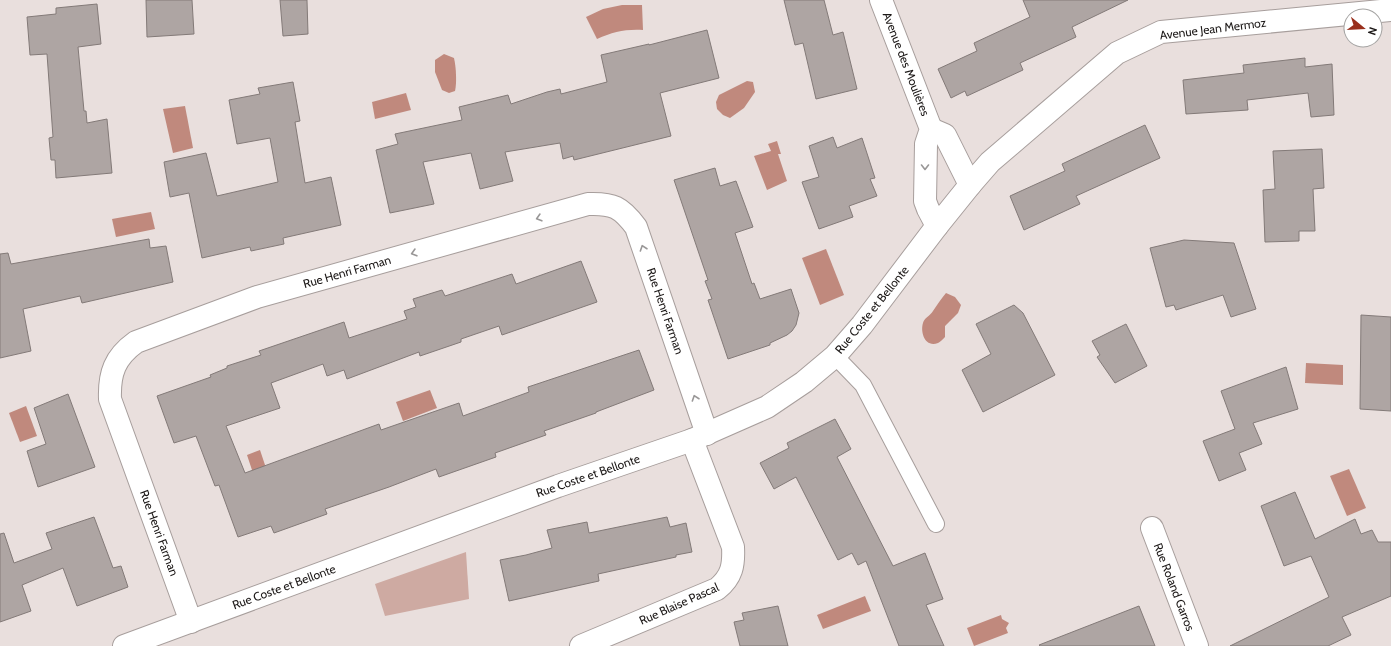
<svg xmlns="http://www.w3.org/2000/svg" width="1391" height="646" font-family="Cabin,sans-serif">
  <rect width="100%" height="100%" fill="#e9dfdd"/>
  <polygon fill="#ceaaa2" points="466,552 469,599 385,616 375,584"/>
  <g fill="#c0897d">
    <path d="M 622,5 L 642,5 L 643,30 C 625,29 613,32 597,39 L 586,17 L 603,9 Z"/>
    <path d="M 444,54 L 454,58 C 456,66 457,83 455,91 L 449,93 L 442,90 L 435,72 L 435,60 Z"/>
    <polygon points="747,81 753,82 755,92 744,108 730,118 723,115 717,109 716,102 719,95"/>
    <polygon points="406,93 411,110 375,119 372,102"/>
    <polygon points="185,106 193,148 173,153 163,109"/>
    <polygon points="777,141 781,154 778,154 787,181 767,190 754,156 771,151 768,144"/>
    <polygon points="151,212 155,229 116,237 112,219"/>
    <polygon points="826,249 844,295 820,305 802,258"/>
    <path d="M 946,293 L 955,297 L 961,305 L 958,313 L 945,326 L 945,337 C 943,339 940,342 938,343 C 925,348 920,332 923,323 C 924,318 930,316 933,311 C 937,305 941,299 946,293 Z"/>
    <polygon points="1306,363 1343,365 1343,385 1305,383"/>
    <polygon points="430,390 437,408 403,421 396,402"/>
    <polygon points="26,406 37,436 20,442 9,413"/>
    <polygon points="260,450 270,480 257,485 247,455"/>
    <polygon points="1349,469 1366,508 1347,516 1330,476"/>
    <polygon points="865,596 871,611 823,629 817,615"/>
    <polygon points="1001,615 1002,619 1009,623 1006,628 1008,633 974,646 967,628"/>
  </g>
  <g fill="#aea5a3" stroke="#837a78">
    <polygon points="146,0 192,0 194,34 147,37"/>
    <polygon points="280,0 307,0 308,34 283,36"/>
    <polygon points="784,0 824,0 833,35 843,32 857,89 816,99 803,43 795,45"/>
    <polygon points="1023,0 1128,0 1072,27 1076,37 1020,63 1023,70 967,96 965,91 951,98 938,69 977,51 974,43 1030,17"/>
    <polygon points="97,4 101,44 78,47 84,111 86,111 87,123 107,119 112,173 56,178 55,160 51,160 49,138 53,137 47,54 30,55 27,17 56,14 56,8"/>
    <polygon points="707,30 719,78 660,93 671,136 574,160 573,156 563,159 560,143 505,152 513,181 480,189 471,153 423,162 434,204 390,213 376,150 398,144 395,134 462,120 459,107 508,95 511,104 547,92 560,89 561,94 607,82 601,55 649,44 649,45"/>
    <polygon points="1305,58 1305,67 1332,64 1334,115 1311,117 1308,93 1247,100 1248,110 1186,114 1183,80 1244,73 1243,65"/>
    <polygon points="293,82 300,121 295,122 305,183 331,177 341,225 283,238 284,244 251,251 250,247 202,258 189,193 170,197 164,162 206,153 217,196 278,182 270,138 237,144 229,100 260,94 258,88"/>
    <polygon points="1145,125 1160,158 1076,196 1080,204 1024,230 1010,196 1065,171 1062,164"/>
    <polygon points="833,137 837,148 862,138 875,178 870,179 877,196 849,206 853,217 819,229 802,182 819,177 809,146"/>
    <polygon points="1322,149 1324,188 1313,189 1315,231 1299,231 1299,241 1265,242 1263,190 1275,189 1273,151"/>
    <polygon points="715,168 720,186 736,181 753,227 735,233 752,284 754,283 760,299 791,289 799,313 796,325 792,331 787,335 770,343 770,345 728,359 708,300 712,299 705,281 708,280 674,180"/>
    <polygon points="149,239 150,248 166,246 173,282 82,303 80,296 23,309 31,351 0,358 0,254 8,253 11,264"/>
    <polygon points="1184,240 1234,243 1256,309 1231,317 1223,295 1176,310 1174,305 1166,307 1150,248"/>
    <polygon points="581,261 597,302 502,335 499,326 461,339 461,342 420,356 419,352 347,379 344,370 327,376 323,364 271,383 280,408 226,426 245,473 379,424 381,430 459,403 463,416 529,392 528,387 639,350 654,390 596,412 596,413 544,431 546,435 495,453 496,457 439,477 436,469 389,487 325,509 327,514 274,533 271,526 238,537 219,485 215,486 196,436 174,443 157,396 211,377 210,375 227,368 227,366 261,355 259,351 344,322 349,338 407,319 404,311 416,307 413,299 442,290 445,296 512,274 516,284"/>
    <polygon points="1014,305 1023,313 1055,375 983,412 962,370 991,354 976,324"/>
    <polygon points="1361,315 1391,317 1391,411 1360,409"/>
    <polygon points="1126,324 1147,366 1115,383 1097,357 1100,355 1092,341"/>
    <polygon points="1286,367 1298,409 1253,423 1262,444 1239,453 1246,470 1219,481 1203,441 1235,429 1221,391"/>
    <polygon points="68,394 95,467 38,487 27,451 46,444 34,408"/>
    <polygon points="835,419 851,449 837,457 893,566 925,553 943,599 926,605 944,646 899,646 866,561 858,565 852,553 838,560 796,477 774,489 760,463 789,448 787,443"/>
    <polygon points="1295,492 1315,539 1355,519 1361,534 1372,530 1378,542 1391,542 1391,596 1342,617 1351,635 1328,646 1230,646 1329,597 1311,556 1284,566 1261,506"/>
    <polygon points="94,517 113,568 121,566 128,587 77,606 63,568 22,585 31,611 0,622 0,534 4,533 14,563 52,549 46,533"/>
    <polygon points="667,517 670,527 686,523 692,552 676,555 676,557 598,574 599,581 509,601 500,560 526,555 552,548 547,530 587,522 589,533"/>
    <polygon points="778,606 788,646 740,646 734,622 744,620 742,613"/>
    <polygon points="1139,606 1155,646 1040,646 1039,645"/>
  </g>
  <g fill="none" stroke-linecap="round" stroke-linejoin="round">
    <g stroke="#a79e9c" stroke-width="18">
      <polyline id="service" points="835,356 863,385 936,524"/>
    </g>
    <g stroke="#a79e9c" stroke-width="24">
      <g id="minor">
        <polyline points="881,0 931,129 926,144 925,201 928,209 937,226"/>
        <polyline points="931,129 945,135 970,185"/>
        <polyline points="1152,528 1197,646"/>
        <path d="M 191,622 L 110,399 C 109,373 115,357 136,342 L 257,297 L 588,204 C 613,203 621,207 636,227 L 707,434"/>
        <polyline points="124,646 558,486 692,440 767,407 804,382 835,356 862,325 937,226 970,185 990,162 1117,53 1161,32 1391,10"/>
        <path d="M 581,646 L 717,589 C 732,577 734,565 733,547 L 692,440"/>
      </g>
    </g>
    <use href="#service" stroke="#fff" stroke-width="16"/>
    <use href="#minor" stroke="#fff" stroke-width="22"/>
  </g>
  <defs><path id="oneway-chevron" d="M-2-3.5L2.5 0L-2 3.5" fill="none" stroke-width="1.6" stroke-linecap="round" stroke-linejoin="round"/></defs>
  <g stroke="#999797">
    <use href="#oneway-chevron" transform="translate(925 167) rotate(90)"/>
    <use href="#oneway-chevron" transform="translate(539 218) rotate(164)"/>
    <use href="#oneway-chevron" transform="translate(643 248) rotate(-109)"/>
    <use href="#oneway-chevron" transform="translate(414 253) rotate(164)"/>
    <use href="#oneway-chevron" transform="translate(695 398) rotate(-109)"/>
  </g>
  <g text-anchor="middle" stroke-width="3" stroke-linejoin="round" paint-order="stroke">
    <g font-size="12" fill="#1c1817" stroke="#fff">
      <text transform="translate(1213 29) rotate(-7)" y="4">Avenue Jean Mermoz</text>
      <text transform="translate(906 64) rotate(69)" y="4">Avenue des Moulières</text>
      <text transform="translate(347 272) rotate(-16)" y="4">Rue Henri Farman</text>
      <text transform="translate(872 310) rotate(-51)" y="4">Rue Coste et Bellonte</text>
      <text transform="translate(665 311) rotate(71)" y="4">Rue Henri Farman</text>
      <text transform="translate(588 476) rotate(-19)" y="4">Rue Coste et Bellonte</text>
      <text transform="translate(159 533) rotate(70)" y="4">Rue Henri Farman</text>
      <text transform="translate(284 587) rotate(-20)" y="4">Rue Coste et Bellonte</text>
      <text transform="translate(1174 587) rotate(69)" y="4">Rue Roland Garros</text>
      <text transform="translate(679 604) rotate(-24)" y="4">Rue Blaise Pascal</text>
    </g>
  </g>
  <g transform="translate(1363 28) rotate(108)"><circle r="19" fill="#ffffff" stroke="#a4a3a2"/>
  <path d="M0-3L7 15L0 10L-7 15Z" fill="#992f1c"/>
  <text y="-6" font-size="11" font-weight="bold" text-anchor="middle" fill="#1c1817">N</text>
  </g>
</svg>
